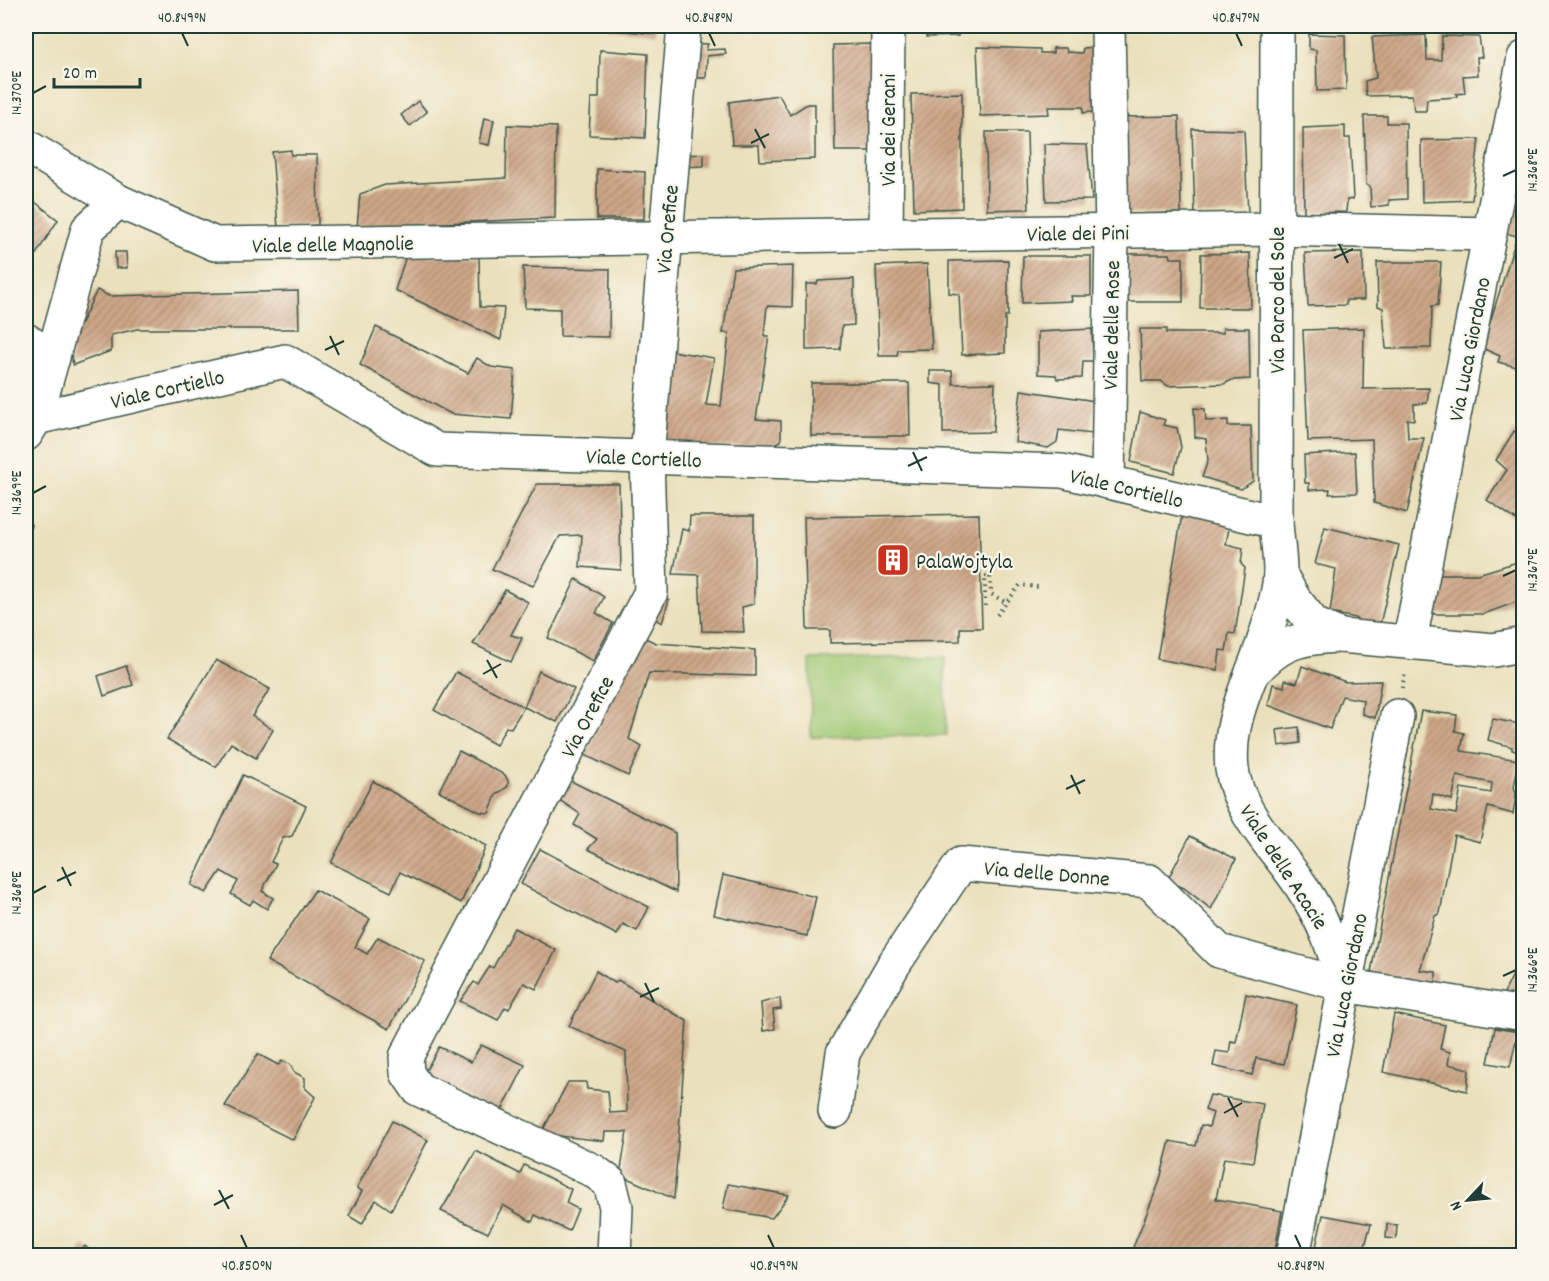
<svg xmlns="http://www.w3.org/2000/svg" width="1549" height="1281" font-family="Dekko,sans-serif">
  <defs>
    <pattern id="building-hatch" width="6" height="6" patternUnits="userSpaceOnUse" patternTransform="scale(1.5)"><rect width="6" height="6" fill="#cea789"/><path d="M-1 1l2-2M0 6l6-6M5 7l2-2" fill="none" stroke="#a78971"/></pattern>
  </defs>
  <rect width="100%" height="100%" fill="#fbf7ec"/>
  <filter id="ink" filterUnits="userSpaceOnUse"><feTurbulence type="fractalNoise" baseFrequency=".0167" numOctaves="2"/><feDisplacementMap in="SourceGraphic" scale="12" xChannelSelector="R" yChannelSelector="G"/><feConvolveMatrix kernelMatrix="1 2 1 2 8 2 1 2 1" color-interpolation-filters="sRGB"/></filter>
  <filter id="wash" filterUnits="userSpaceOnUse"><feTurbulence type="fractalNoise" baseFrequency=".008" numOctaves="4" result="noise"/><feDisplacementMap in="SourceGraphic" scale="24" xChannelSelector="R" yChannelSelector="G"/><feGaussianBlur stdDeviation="1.35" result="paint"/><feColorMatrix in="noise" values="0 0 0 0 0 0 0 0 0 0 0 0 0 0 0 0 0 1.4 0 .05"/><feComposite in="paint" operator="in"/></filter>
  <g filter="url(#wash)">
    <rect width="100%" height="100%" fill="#eae0bc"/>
    <polygon fill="#9fc772" stroke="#5f8253" stroke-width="1.5" points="945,657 946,735 811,737 810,659"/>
    <g id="blocks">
      <g fill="url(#building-hatch)" fill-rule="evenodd">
        <polygon points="609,26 656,26 655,34 608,29"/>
        <polygon points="925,26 958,26 958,36 926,37"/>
        <polygon points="1038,26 1079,26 1079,27 1038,30"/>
        <polygon points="1309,34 1345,35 1346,90 1317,91 1316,50 1309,49"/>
        <polygon points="1426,35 1427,60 1441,60 1442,36 1479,37 1482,57 1477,57 1478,75 1463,76 1465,93 1456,94 1457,97 1427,99 1426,111 1414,111 1412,95 1366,96 1365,81 1376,78 1372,37"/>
        <polygon points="686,43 708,44 706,50 725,49 726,54 707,56 706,78 683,78"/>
        <polygon points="871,44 874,151 835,151 833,45"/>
        <polygon points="977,47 1040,49 1040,53 1053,53 1053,48 1066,48 1067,52 1082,53 1083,48 1095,47 1098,111 1083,113 1083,107 1048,107 1049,114 980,116"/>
        <polygon points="600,50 648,54 645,138 589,135 591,98 599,98"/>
        <polygon points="962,93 962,208 914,210 911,94"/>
        <polygon points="779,95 790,115 807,104 815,104 815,159 760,161 759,145 732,145 729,102"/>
        <polygon points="418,101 427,112 410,126 401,115"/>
        <polygon points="1179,116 1181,213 1127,214 1123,117"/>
        <polygon points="1364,116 1387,116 1387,123 1406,123 1407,199 1389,200 1389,205 1371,207 1370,186 1366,185"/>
        <polygon points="484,118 494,120 489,145 479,143"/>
        <polygon points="507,125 556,127 555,218 357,227 360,194 385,185 506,178"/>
        <polygon points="1345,126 1345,138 1350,138 1353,199 1347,200 1346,212 1304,213 1303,128"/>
        <polygon points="1192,129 1244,130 1248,214 1195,215"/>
        <polygon points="986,132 1027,132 1029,209 987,210"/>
        <polygon points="1479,139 1472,200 1422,202 1421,140"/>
        <polygon points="1044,144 1087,145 1092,200 1046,201"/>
        <polygon points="291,150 291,155 317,155 318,225 278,228 272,152"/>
        <polygon points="704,154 704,166 680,167 680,155"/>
        <polygon points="1521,154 1524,155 1524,369 1498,362 1500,356 1482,348 1517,236 1498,231"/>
        <polygon points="597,169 645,172 644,219 597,219"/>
        <polygon points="35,202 58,220 26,270 26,213"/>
        <polygon points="115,252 126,252 127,268 116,268"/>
        <polygon points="1363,252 1364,300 1346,300 1346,305 1308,306 1305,253"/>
        <polygon points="1250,253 1251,308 1200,308 1201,254"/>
        <polygon points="1129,254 1170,254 1171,258 1183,258 1183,302 1126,302"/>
        <polygon points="406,256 479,256 480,307 504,308 501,340 395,290"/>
        <polygon points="1023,256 1091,256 1091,296 1071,296 1072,301 1022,303"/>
        <polygon points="1008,260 1008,316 1005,316 1005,353 962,355 959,294 949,293 949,261"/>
        <polygon points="1377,262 1441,262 1438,305 1432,306 1431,348 1386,349 1383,308 1378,306"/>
        <polygon points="927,264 932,349 898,350 897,356 879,356 876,266"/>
        <polygon points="793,266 792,307 767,306 764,336 769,336 756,419 781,421 781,441 772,445 662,449 666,350 714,358 706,405 721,406 729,333 723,333 733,268"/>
        <polygon points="523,267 610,269 609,337 560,336 560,309 525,308"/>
        <polygon points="854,279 854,325 842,326 840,349 806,350 806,284 817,284 818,281"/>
        <polygon points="97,290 109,296 298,291 299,329 137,329 111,335 111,351 73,365 67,327 81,323"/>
        <polygon points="376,327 468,373 477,358 491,367 515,370 511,419 451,414 360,365"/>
        <polygon points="1223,328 1249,328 1250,379 1232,380 1224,384 1168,386 1161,381 1142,381 1140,329 1167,329 1166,333 1223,333"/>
        <polygon points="1364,328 1363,389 1429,388 1427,403 1414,404 1414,420 1407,419 1408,438 1424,438 1407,513 1374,503 1372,439 1308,441 1303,330"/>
        <polygon points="1092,329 1093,361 1083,361 1082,378 1057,379 1056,375 1038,374 1038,332"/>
        <polygon points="930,371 952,371 953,384 995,383 993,432 943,433 943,385 930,383"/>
        <polygon points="811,383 909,383 910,436 811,436"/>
        <polygon points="1021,390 1095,401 1092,434 1059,430 1057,442 1048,448 1015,442"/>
        <polygon points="1194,408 1205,409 1206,421 1228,420 1228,426 1251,426 1253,481 1241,489 1202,477 1208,461 1206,439 1195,437"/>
        <polygon points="1140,412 1165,420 1163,425 1177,428 1181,447 1174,473 1131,462"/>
        <polygon points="1514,431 1524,437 1524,525 1487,500 1507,470 1496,460"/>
        <polygon points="1355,452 1357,493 1329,494 1330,489 1309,490 1309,483 1305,483 1304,455"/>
        <polygon points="537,484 619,484 621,570 580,567 582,535 560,536 533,586 492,569"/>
        <polygon points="1183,509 1230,523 1226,544 1243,548 1241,564 1245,568 1235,634 1229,633 1226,651 1220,650 1218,670 1157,659"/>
        <polygon points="26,514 32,527 26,534"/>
        <polygon points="979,514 982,628 960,628 960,641 830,643 830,630 807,630 804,517"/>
        <polygon points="690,516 754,516 754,604 742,607 744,632 702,631 699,575 673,574 682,529 689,531"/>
        <polygon points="1325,527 1399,545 1380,624 1356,621 1356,618 1330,613 1336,569 1315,564"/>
        <polygon points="1524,560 1524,599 1484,614 1428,614 1429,574 1478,574"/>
        <polygon points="576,579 604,597 596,613 613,623 593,661 548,638"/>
        <polygon points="505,590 528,602 511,635 522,638 511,662 473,644"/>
        <polygon points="655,594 669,600 662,623 647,615"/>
        <polygon points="632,632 656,643 755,650 755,676 649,673 629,739 642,747 628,776 585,755 614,691"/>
        <polygon points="216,660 270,689 252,716 273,730 256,758 231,743 216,767 167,739"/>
        <polygon points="126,666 133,685 104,696 98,676"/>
        <polygon points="1302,666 1346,682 1381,681 1375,718 1362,714 1363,700 1342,696 1330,729 1268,705 1273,684 1284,687 1285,680 1297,683"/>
        <polygon points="539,671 574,689 557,722 524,707"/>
        <polygon points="456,672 524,707 511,728 506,727 496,745 434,710"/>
        <path d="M 1421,711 L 1457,715 L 1455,731 L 1464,733 L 1461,751 L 1519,760 L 1514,787 L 1516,793 L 1513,814 L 1488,807 L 1480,842 L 1454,835 L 1440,913 L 1435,916 L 1420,970 L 1436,972 L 1436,987 L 1371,972 ZM 1457,776 L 1492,783 L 1491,793 L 1461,788 L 1456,814 L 1431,809 L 1433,794 L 1452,800 Z"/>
        <polygon points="1493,719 1519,724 1517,729 1524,731 1522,753 1512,750 1512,747 1488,740"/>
        <polygon points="1299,727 1300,743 1279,746 1277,730"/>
        <polygon points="459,751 505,775 508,781 508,786 496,795 489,813 480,812 439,791"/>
        <polygon points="243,775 306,806 292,836 283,838 271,862 276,864 262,891 273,898 267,909 253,900 250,905 231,894 238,881 221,871 206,893 191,885"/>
        <polygon points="569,780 675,833 676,892 588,849 597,839 574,825 580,814 558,799"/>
        <polygon points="373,781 486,846 461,903 400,872 391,892 331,863"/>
        <polygon points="1524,788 1524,812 1523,812 1517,790"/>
        <polygon points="1190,836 1236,859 1211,909 1184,888 1167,881"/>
        <polygon points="540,849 649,907 637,931 623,924 617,935 521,884"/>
        <polygon points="723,875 816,897 807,936 714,915"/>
        <polygon points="315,890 370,919 355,947 367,954 378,937 425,961 389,1029 267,961"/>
        <polygon points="514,928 556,950 536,989 524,983 509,1009 505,1007 498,1020 460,1001 474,982 478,985 490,966 493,968"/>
        <polygon points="1516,969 1524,973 1524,999 1503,995"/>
        <polygon points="596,971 615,983 618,980 687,1021 674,1199 620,1175 627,1132 605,1132 604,1141 541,1134 568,1082 586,1082 587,1089 608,1091 610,1113 627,1112 626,1052 569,1026"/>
        <polygon points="1246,994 1297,1005 1284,1064 1256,1058 1252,1075 1213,1066 1216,1051 1229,1053 1231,1041 1236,1042"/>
        <polygon points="780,998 781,1009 773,1010 775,1029 763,1031 761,1003"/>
        <polygon points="1394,1014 1445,1025 1440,1049 1450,1052 1448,1064 1469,1069 1467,1091 1383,1072"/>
        <polygon points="1495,1028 1518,1032 1510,1067 1488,1063"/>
        <polygon points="481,1045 525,1065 500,1114 424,1074 439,1047 471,1062"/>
        <polygon points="258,1054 278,1065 282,1061 290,1064 294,1072 305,1078 305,1088 315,1097 293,1140 225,1106"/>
        <polygon points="1210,1095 1263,1104 1253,1162 1224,1158 1216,1199 1282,1211 1274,1256 1198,1256 1132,1250 1159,1183 1170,1141 1196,1146 1201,1125 1209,1127 1213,1113 1205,1110"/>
        <polygon points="392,1121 428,1140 391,1210 376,1200 362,1224 349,1216 362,1191 357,1188"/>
        <polygon points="476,1151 520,1174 524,1165 571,1189 566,1203 578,1209 569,1231 535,1215 532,1222 503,1205 488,1233 441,1211"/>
        <polygon points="728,1184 789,1195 772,1218 723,1209"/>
        <polygon points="1323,1215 1371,1224 1362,1256 1314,1256"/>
        <polygon points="1387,1224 1397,1225 1396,1239 1386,1238"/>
        <polygon points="85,1246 95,1256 76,1256"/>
        <polygon points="248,1249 249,1256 230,1256 229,1251"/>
      </g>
    </g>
  </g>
  <g filter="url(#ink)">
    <use href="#blocks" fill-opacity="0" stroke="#3d5548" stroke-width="1.5"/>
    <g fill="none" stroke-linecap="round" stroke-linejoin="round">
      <g stroke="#3d5548" stroke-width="36">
        <g id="minor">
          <path d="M 1277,26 L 1276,522 C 1277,539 1280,556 1280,572 C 1280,591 1269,625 1263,643 C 1248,686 1227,723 1232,769 C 1238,815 1280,852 1303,889 C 1324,921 1334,949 1344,985"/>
          <polyline points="26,146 118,201 215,244 1276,229 1490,234"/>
          <polyline points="886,235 888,26"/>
          <polyline points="26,340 53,358"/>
          <polyline points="36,418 285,361 437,450 1062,471 1276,522"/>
          <polyline points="26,434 36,418 88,229 118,201"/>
          <polyline points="1108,482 1112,231 1108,26"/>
          <polyline points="1280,574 1294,599 1314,624 1341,636 1494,650 1524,644"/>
          <polyline points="1410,640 1524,58"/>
          <path d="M 1253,673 C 1279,642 1301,637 1341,636"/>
          <polyline points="835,1111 843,1053 894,964 961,864 1149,881 1219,951 1344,985 1524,1014"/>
          <polyline points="614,1256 616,1207 610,1183 594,1171 418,1089 407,1073 406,1057 651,592 647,457 684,26"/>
          <polyline points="1293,1256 1397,716"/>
        </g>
      </g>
      <g stroke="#3d5548" stroke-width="4" stroke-dasharray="1.5 4.5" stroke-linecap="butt">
        <polyline points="985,606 985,576 990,576 991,594 1005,602"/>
        <polyline points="997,615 1020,585 1038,587"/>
        <polyline points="1402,688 1405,672"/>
      </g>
      <use href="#minor" stroke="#fff" stroke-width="33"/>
    </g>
  </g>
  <path fill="none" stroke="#1f3d34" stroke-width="2" d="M 182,33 L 188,46M 709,33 L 715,46M 1236,33 L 1242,46M 33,93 L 46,86M 755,129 L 765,148M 751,143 L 769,134M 1503,176 L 1516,170M 1339,244 L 1348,263M 1334,258 L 1353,249M 330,336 L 339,355M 325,350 L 344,341M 913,452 L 922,471M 908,466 L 927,457M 33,493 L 46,486M 1503,576 L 1516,570M 487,660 L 497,678M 483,674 L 501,664M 1071,775 L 1080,794M 1066,789 L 1085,780M 62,867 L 71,886M 57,881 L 76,872M 33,893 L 46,886M 1503,976 L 1516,970M 645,983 L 654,1002M 640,997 L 659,988M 1228,1098 L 1238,1117M 1224,1113 L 1242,1103M 219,1190 L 229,1209M 214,1205 L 233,1195M 241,1235 L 247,1248M 768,1235 L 774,1248M 1295,1235 L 1301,1248"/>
  <defs>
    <g id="building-square" transform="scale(1.725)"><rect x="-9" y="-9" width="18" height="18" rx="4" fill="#c8321e" stroke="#fbf7ec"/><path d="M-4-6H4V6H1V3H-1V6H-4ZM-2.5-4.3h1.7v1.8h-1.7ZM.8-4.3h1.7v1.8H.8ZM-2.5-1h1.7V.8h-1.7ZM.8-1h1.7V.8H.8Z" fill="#fff"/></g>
  </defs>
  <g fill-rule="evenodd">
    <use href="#building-square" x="893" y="560"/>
  </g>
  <g text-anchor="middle" stroke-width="4.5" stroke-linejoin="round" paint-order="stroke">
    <g font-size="22" fill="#1f3d34" stroke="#fbf7ec">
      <text transform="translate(887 130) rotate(-90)" y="8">Via dei Gerani</text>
      <text transform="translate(666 229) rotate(-85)" y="8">Via Orefice</text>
      <text transform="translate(1078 232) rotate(-1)" y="8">Viale dei Pini</text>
      <text transform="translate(333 243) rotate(-1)" y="8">Viale delle Magnolie</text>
      <text transform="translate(1276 300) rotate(-90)" y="8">Via Parco del Sole</text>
      <text transform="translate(1110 325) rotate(-89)" y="8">Viale delle Rose</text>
      <text transform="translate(1468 349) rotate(-79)" y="8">Via Luca Giordano</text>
      <text transform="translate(167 388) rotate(-13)" y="8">Viale Cortiello</text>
      <text transform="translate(644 457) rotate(2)" y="8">Viale Cortiello</text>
      <text transform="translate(1127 487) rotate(13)" y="8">Viale Cortiello</text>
      <text transform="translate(586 716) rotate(-62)" y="8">Via Orefice</text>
      <text transform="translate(1285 866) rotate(57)" y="8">Viale delle Acacie</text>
      <text transform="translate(1047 872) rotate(5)" y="8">Via delle Donne</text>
      <text transform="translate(1345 985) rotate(-79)" y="8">Via Luca Giordano</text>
    </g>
    <g font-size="22" fill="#1f3d34" stroke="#fbf7ec" text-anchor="start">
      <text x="916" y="568">PalaWojtyla</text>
    </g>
  </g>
  <rect width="1549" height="1281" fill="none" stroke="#fbf7ec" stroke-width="66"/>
  <g transform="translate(1468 1200) rotate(244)" stroke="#fbf7ec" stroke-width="4.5" paint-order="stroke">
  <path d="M0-4.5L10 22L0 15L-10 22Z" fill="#1f3d34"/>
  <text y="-9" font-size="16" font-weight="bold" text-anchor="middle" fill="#1f3d34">N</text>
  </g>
  <path d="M54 78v9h86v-9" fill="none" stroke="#1f3d34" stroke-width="3"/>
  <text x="63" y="78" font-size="18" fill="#1f3d34" stroke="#fbf7ec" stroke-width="4.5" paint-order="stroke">20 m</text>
  <rect x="33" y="33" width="1483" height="1215" fill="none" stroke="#1f3d34" stroke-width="2"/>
  <g font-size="15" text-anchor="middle" fill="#1f3d34">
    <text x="182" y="22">40.849°N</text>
    <text x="709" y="22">40.848°N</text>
    <text x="1236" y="22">40.847°N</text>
    <text transform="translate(16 93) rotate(-90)" y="5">14.370°E</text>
    <text transform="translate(1532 170) rotate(-90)" y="5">14.368°E</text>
    <text transform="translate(16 493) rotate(-90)" y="5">14.369°E</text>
    <text transform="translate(1532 570) rotate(-90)" y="5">14.367°E</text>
    <text transform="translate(16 893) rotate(-90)" y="5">14.368°E</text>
    <text transform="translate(1532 970) rotate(-90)" y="5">14.366°E</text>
    <text x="247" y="1270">40.850°N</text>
    <text x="774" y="1270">40.849°N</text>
    <text x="1301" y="1270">40.848°N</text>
  </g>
</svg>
